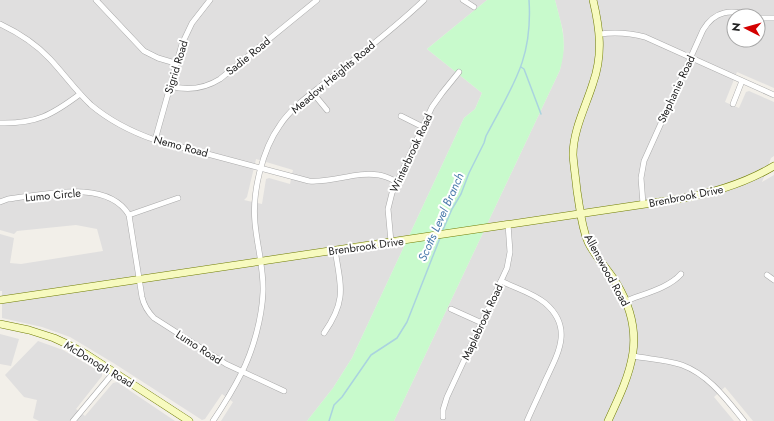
<svg xmlns="http://www.w3.org/2000/svg" width="774" height="421" font-family="Jost,sans-serif">
  <rect width="100%" height="100%" fill="#f2efe9"/>
  <g fill="#e0dfdf" fill-rule="evenodd">
    <path d="M 0,0 L 487,0 L 427,49 L 482,93 L 475,109 L 464,118 L 352,358 L 333,388 L 307,421 L 221,421 L 233,402 L 222,394 L 205,419 L 202,420 L 115,364 L 70,337 L 42,327 L 2,318 L 2,291 L 0,291 L 0,234 L 14,238 L 10,263 L 21,264 L 103,251 L 97,229 L 76,225 L 17,231 L 14,234 L 0,230 ZM 256,159 L 293,170 L 290,184 L 269,178 L 266,179 L 262,204 L 244,200 L 247,197 Z"/>
    <path d="M 555,0 L 774,0 L 774,88 L 737,72 L 725,102 L 739,108 L 746,92 L 749,91 L 774,102 L 774,156 L 771,158 L 762,182 L 774,175 L 774,421 L 753,421 L 725,387 L 714,397 L 734,421 L 394,421 L 560,70 L 564,47 L 563,31 ZM 734,16 L 758,16 L 758,40 L 734,40 Z"/>
    <polygon points="0,334 19,339 11,366 0,364"/>
    <polygon points="38,341 63,350 102,373 102,376 76,409 85,416 113,383 117,382 175,421 39,421 33,418 37,400 24,397 5,375"/>
  </g>
  <path fill="#c8facc" d="M 487,0 L 555,0 C 562,27 568,42 560,70 L 394,421 L 307,421 L 333,388 L 352,358 L 464,118 L 475,109 L 482,93 L 427,49 Z"/>
  <g fill="none" stroke-linecap="round" stroke-linejoin="round">
    <g stroke="#aad3df" stroke-width="1.5">
      <polyline points="521,67 524,69 541,114"/>
      <path d="M 442,232 L 452,209 L 461,194 L 469,173 L 484,143 L 486,136 C 512,86 533,60 529,0"/>
      <polyline points="329,421 334,405 342,397 371,355 397,338 407,322 440,238"/>
    </g>
    <g stroke="#a9a9a9" stroke-width="6">
      <g id="street">
        <polyline points="96,0 144,51 158,58 175,63"/>
        <polyline points="463,0 474,7"/>
        <polyline points="758,18 774,18"/>
        <path d="M 0,24 C 19,33 36,44 50,59 C 64,74 76,91 91,105 C 110,121 132,132 155,140 L 309,181 C 333,183 356,171 379,175 C 386,176 391,179 397,182"/>
        <path d="M 600,34 C 616,32 630,33 645,37 L 774,95"/>
        <path d="M 170,86 C 188,91 204,89 220,79 L 317,0"/>
        <polyline points="313,93 327,110"/>
        <polyline points="733,104 742,81"/>
        <polyline points="401,116 423,127"/>
        <path d="M 0,123 C 36,124 52,115 80,94"/>
        <polyline points="155,140 182,44 192,23 210,0"/>
        <path d="M 0,202 L 8,199 C 43,195 107,178 129,215 L 142,297 C 144,306 147,311 154,318 L 226,364 L 284,391"/>
        <path d="M 643,204 L 641,178 L 644,161 L 703,30 C 715,10 731,9 752,16"/>
        <polyline points="129,215 178,198"/>
        <polyline points="391,242 388,209 392,193 432,107 442,93 459,72"/>
        <polyline points="767,275 774,280"/>
        <path d="M 501,281 C 515,288 533,293 545,303 C 573,327 559,352 546,379 C 540,393 533,407 527,421"/>
        <path d="M 626,301 C 643,294 669,288 681,274"/>
        <polyline points="451,309 482,323"/>
        <path d="M 324,333 C 347,300 341,287 335,250"/>
        <path d="M 633,356 C 649,359 667,360 682,365 C 709,375 726,399 744,421"/>
        <polyline points="443,417 443,410 447,397 507,268 510,252 508,224"/>
        <polyline points="73,421 114,372"/>
        <path d="M 213,421 C 223,406 233,390 241,374 C 253,351 262,318 263,292 C 264,269 257,246 255,223 C 252,193 262,150 280,125 C 292,107 310,95 326,82 C 359,55 394,29 424,0"/>
      </g>
    </g>
    <g stroke="#707d05" stroke-width="8">
      <g id="secondary">
        <path d="M 593,0 C 600,29 603,55 593,83 C 586,106 573,130 573,155 C 574,168 576,180 577,191 C 580,208 581,226 588,242 C 595,257 608,269 617,284 C 648,336 631,372 608,421"/>
        <path d="M 0,300 L 679,199 C 713,193 744,184 774,166"/>
        <polyline points="0,324 29,330 54,338 67,344 86,354 189,421"/>
      </g>
    </g>
    <use href="#street" stroke="#fff" stroke-width="5"/>
    <use href="#secondary" stroke="#f7fabf" stroke-width="7"/>
  </g>
  <g text-anchor="middle" stroke-width="4" stroke-linejoin="round" paint-order="stroke">
    <g font-size="11" fill="#222" stroke="#fff">
      <text transform="translate(248 56) rotate(-39)" y="4">Sadie Road</text>
      <text transform="translate(176 67) rotate(-73)" y="4">Sigrid Road</text>
      <text transform="translate(333 77) rotate(-40)" y="4">Meadow Heights Road</text>
      <text transform="translate(676 89) rotate(-65)" y="4">Stephanie Road</text>
      <text transform="translate(181 146) rotate(15)" y="4">Nemo Road</text>
      <text transform="translate(411 153) rotate(-65)" y="4">Winterbrook Road</text>
      <text transform="translate(53 195) rotate(-5)" y="4">Lumo Circle</text>
      <text transform="translate(686 196) rotate(-11)" y="4">Brenbrook Drive</text>
      <text transform="translate(366 246) rotate(-8)" y="4">Brenbrook Drive</text>
      <text transform="translate(607 270) rotate(61)" y="4">Allenswood Road</text>
      <text transform="translate(482 322) rotate(-65)" y="4">Maplebrook Road</text>
      <text transform="translate(199 347) rotate(33)" y="4">Lumo Road</text>
      <text transform="translate(99 364) rotate(31)" y="4">McDonogh Road</text>
    </g>
    <g font-size="12" font-style="italic" fill="#4a7aab" stroke="#fff">
      <text transform="translate(441 217) rotate(-66)" y="4">Scotts Level Branch</text>
    </g>
  </g>
  <g transform="translate(746 28) rotate(276)"><circle r="19" fill="#ffffff" stroke="#a7a7a7"/>
  <path d="M0-3L7 15L0 10L-7 15Z" fill="#d40000"/>
  <text y="-6" font-size="11" font-weight="bold" text-anchor="middle" fill="#222222">N</text>
  </g>
</svg>
